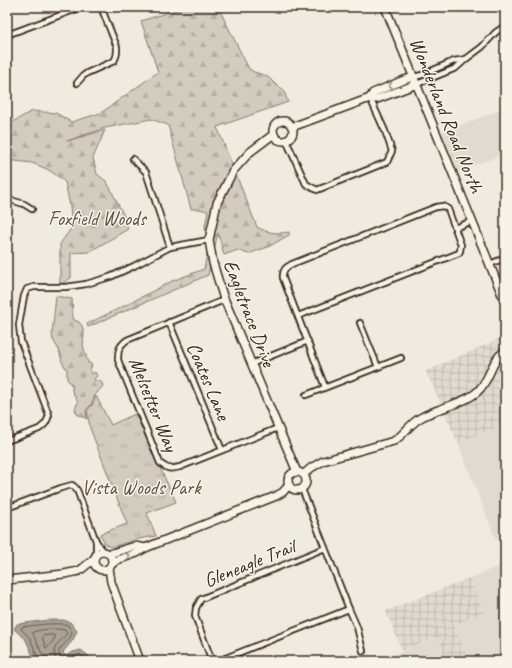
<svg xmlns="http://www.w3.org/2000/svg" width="512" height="668" font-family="Caveat,sans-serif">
  <defs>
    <pattern id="industrial-grid" width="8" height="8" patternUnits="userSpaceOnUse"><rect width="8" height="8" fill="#e0dbd0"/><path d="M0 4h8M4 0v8" fill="none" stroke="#c1bcb2"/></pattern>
    <pattern id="grass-tufts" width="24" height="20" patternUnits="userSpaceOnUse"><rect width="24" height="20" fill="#d1cbc0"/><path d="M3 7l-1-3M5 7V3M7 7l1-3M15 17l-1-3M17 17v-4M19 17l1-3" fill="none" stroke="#b4aea5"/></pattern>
    <pattern id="forest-firs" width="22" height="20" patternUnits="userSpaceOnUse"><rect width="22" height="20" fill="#d1cbc0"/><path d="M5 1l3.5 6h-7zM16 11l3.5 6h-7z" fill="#b4aea5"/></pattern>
  </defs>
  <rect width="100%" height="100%" fill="#efebe0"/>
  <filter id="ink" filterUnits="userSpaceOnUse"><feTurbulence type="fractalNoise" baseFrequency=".025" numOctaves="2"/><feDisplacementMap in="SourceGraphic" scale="8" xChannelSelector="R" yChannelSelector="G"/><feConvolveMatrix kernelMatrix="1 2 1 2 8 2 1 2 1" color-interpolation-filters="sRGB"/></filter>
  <g filter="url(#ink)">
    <g fill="#e0dbd0">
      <polygon points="500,110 505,122 505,154 455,172 440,133"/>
      <polygon points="505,424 505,537 496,540 458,443"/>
      <polygon points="504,564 505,567 505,661 469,661 454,625 484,613 470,578"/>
      <polygon points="437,637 447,661 379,661"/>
    </g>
    <g fill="url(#industrial-grid)">
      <polygon points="501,338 505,346 505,424 458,443 426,371"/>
      <polygon points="470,578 484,613 454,625 469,661 447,661 437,637 402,651 386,611"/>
    </g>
    <polygon fill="url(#grass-tufts)" stroke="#867a6f" points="96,396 111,425 135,414 176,502 147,513 156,536 138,539 112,547 106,545 100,534 127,524 90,428 87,411 92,405"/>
    <g fill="url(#forest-firs)" stroke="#867a6f">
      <path d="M 185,7 L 218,7 L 249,69 L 254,72 L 267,76 L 276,85 L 283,89 L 288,102 L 217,127 L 257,227 C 267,233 277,234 289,232 L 289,235 L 268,247 L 248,254 L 238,250 L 224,255 L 218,233 L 208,275 L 88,327 L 87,324 L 132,302 L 172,281 L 204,269 L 208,249 L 205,226 L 208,211 L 199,209 L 191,209 L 168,125 L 151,119 L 105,128 L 67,141 L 105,130 L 93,158 L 97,174 L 107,182 L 124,216 L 128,229 L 89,252 L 71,253 L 71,278 L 60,285 L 60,244 L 72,227 L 70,206 L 65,182 L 59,177 L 47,169 L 32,163 L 7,160 L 7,125 L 32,111 L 56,113 L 71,122 L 101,113 L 158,72 L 141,21 Z"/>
      <path d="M 56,296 L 72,299 C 73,306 71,313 74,320 L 79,322 L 82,326 L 84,334 L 83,345 L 88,363 L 90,363 L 92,366 L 90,369 L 92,374 L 95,372 L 97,376 L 94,379 L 95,381 L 99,381 L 102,383 L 103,386 L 95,395 L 91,405 L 86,410 L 87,419 L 77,414 L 75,409 L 78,402 L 72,391 L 72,386 L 67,379 L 67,370 L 62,362 L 59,350 L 53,340 L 52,334 Z"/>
    </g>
    <polygon fill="#aaa296" stroke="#7e7266" points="49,620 63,620 70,622 77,631 73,640 63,652 65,656 73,652 81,650 90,657 91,661 35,661 26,640 14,629 17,624"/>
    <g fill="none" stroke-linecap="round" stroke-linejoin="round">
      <g stroke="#675a4e" stroke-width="1">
        <polygon points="53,635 55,636 55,638 48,647 46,648 42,637 43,636"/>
        <path d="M 38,661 L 38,658 L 30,638 L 21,629 L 22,627 C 37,625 53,622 68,625 L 72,632 L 70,638 L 59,650 C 58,654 61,659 66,660 L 75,656 L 80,654 L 87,661"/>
        <path d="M 43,661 L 43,656 L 33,634 L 33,632 C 42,629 55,628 65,630 L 67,633 C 60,644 49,646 57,661"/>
      </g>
      <g stroke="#3b2a1e" stroke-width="8">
        <g id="street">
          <polyline points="7,35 82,7"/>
          <polyline points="414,77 422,75 454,61 466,59"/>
          <path d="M 77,83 L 83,76 L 87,73 L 114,61 C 117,56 117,53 117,47 L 101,7"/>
          <polyline points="417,84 456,68 466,59 482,47 496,32 505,26"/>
          <polyline points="286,140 306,184 317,190 387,162 392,151 385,131 370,98"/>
          <polyline points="133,159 146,172 170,247"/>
          <polyline points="7,199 24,204 32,209"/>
          <polyline points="455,228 472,221"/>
          <polyline points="490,264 505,258"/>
          <path d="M 224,300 L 127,340 C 119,346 118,350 118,360 L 160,463 C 168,470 171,469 180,467 L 278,428"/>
          <path d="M 298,316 L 459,253 L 460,251 L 461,245 L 448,209 L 443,206 L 436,207 L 292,264 C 286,267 282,270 283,278 L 325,387"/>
          <polyline points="169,322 222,450"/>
          <polyline points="360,323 378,367"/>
          <polyline points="251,364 308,341"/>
          <polyline points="306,395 401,358"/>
          <path d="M 7,441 L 39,429 C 45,425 47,422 49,415 L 21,342 L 19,325 L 24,296 L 27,289 L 34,287 L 66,287 L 86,284 L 110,277 L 134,266 L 170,247 L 209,240"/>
          <path d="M 7,508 L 61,488 L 72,485 C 77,488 78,492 80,498 L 96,541 L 104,552"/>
          <polyline points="96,541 96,555"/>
          <polyline points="349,609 357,627 363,651"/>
          <polyline points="212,661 195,616 196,608 201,599 325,548"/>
          <polyline points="218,661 349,609 302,489"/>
        </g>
      </g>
      <g stroke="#3b2a1e" stroke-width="10">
        <g id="secondary">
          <polyline points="370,98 373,93 404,80 414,77"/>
          <circle cx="283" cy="131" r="10"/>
          <polyline points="292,127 370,98 377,99 417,84"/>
          <polyline points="274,134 250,152 233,171 217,203 209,240 213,263 223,296 297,472"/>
          <circle cx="297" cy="481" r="9"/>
          <path d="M 304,474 L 311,468 L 323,461 L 394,441 C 405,434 411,422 422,417 C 438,408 466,403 478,391 C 491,379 490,361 505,351"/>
          <circle cx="103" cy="561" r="9"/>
          <polyline points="109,554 135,546 145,548"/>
          <polyline points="112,564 117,560 137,553 145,548 276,496 283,492 289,485"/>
          <polyline points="109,568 111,582 140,661"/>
          <polyline points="7,580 64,574 79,571 83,568 94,559"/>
        </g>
      </g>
      <g stroke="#3b2a1e" stroke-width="10">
        <polyline id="primary" points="385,7 505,302"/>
      </g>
      <use href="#street" stroke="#f7f3e8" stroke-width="4.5"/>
      <use href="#secondary" stroke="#f7f3e8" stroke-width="7"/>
      <use href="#primary" stroke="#f7f3e8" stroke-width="7"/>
    </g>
    <defs><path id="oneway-chevron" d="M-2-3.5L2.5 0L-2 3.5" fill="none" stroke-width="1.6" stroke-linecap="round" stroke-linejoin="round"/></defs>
    <g stroke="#998e83">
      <use href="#oneway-chevron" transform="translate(391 86) rotate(158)"/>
      <use href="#oneway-chevron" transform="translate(128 556) rotate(-20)"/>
    </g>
  </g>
  <g text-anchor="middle" stroke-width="3" stroke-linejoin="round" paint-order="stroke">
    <g font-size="20" fill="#3b2a1e" stroke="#f7f3e8">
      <text transform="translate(447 115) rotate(68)" y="7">Wonderland Road North</text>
      <text transform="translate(250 313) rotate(69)" y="7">Eagletrace Drive</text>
      <text transform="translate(209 381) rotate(67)" y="7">Coates Lane</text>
      <text transform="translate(154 404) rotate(68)" y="7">Melsetter Way</text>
      <text transform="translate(249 563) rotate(-22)" y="7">Gleneagle Trail</text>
    </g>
    <g font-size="20" fill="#605246" stroke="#f7f3e8">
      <text x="97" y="225">Foxfield Woods</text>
      <text x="141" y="494">Vista Woods Park</text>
    </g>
  </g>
  <rect width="512" height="668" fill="none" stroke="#f7f3e8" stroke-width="24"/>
  <rect x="12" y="12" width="488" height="644" fill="none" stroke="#3b2a1e" stroke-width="1.5" filter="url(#ink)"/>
</svg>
